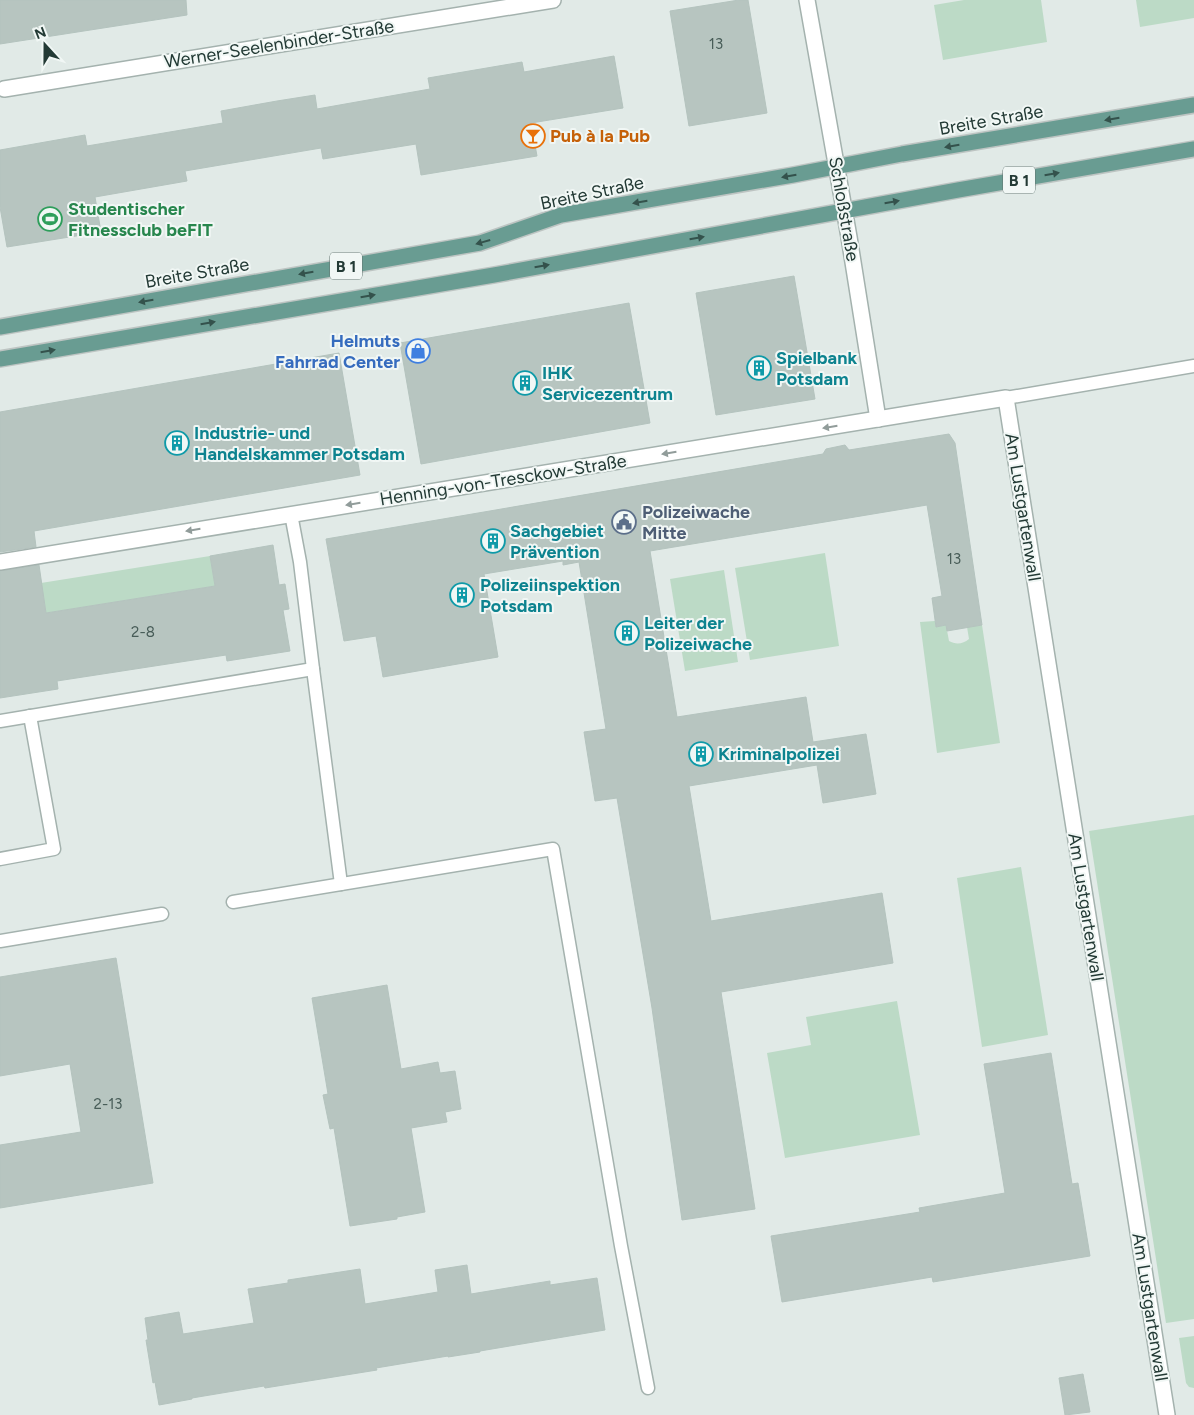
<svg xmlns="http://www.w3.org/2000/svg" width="1194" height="1415" font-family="Figtree,sans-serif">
  <rect width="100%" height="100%" fill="#e1eae7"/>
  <g fill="#bcdac6">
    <polygon points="964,0 1041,0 1047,42 943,60 934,5"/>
    <polygon points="1136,0 1194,0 1194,18 1140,27"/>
    <polygon points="825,553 839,646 750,660 735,568"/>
    <polygon points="210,556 215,586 46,613 41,583"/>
    <polygon points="724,570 738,662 685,671 670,579"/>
    <path d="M 935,621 L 936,627 L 946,625 L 949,641 C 956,645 963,644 969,639 L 967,627 L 982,625 L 1000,743 L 937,753 L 920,622 Z"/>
    <polygon points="1194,815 1194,1319 1166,1323 1089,831"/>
    <polygon points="1021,867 1048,1035 982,1047 957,878"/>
    <polygon points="897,1001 920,1135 785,1158 767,1053 811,1045 806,1017"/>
    <polygon points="1194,1336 1194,1388 1189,1387 1186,1383 1179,1338"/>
  </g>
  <g fill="#b7c5c0" stroke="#b4c3be">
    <polygon points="0,0 186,0 187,15 0,44"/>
    <polygon points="739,0 748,0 767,113 689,126 670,11"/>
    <polygon points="614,56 623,108 531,123 537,156 421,175 416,144 323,159 321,148 185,171 187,181 95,197 101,232 7,247 0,207 0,150 85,135 87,146 223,123 221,111 277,101 315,95 317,109 430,89 428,78 522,62 524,72"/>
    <polygon points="794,276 815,399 716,415 696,293"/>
    <polygon points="629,303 650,423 421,464 400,343"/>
    <polygon points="339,353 360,475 34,531 36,547 0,552 0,412"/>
    <polygon points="949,434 955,443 982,625 947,631 946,625 936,627 932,598 942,596 927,505 650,551 677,717 806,697 813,742 866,734 876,794 823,803 817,765 689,786 711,921 882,893 893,963 721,992 755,1209 682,1220 652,1008 617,798 595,801 584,732 606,729 579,562 563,565 563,561 484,574 498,657 383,677 376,636 344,641 326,539 823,454 826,449 845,445 849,450"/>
    <polygon points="273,545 279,585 285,584 289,609 283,610 290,651 227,661 226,655 57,681 58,689 0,698 0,571 39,565 46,613 215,586 210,556"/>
    <polygon points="116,958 153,1183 0,1208 0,1145 81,1132 70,1064 0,1076 0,977"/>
    <polygon points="387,985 401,1069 438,1062 440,1073 455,1071 461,1109 445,1112 447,1122 411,1128 425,1212 397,1217 397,1219 350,1226 334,1128 330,1129 323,1095 328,1094 312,998"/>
    <polygon points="1051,1053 1072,1184 1078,1183 1090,1256 933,1282 932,1277 782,1302 771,1236 920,1212 919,1208 1005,1193 984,1064"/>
    <polygon points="467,1265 471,1294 550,1281 550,1285 597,1278 605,1330 480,1351 480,1352 448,1357 448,1356 376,1368 377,1370 265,1388 264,1386 192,1398 192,1399 159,1405 155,1382 153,1383 146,1340 148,1340 145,1318 179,1312 183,1334 254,1323 248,1289 288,1283 288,1280 360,1269 365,1304 438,1292 435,1270"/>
    <polygon points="1083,1374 1090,1412 1065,1415 1059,1378"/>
  </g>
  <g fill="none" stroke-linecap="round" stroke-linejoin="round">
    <g stroke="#a4b2ae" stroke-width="15">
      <g id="lane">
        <polyline points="1006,398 1194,366"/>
        <polyline points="313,669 341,884"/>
        <polyline points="0,721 313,669 300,562 291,514"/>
        <polyline points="0,859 54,849 30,716"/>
        <polyline points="233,902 553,849 621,1246 648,1388"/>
        <polyline points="0,941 162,914"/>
      </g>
    </g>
    <g stroke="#a4b2ae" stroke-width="18">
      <g id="street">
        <polyline points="807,0 849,237 878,419"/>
        <polyline points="4,89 553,0"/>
        <polyline points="0,562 1006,398 1167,1415"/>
      </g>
    </g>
    <g stroke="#bdc4c2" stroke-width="18">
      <g id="primary">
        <polyline points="0,327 480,243 561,215 793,175 902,154 1194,105"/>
        <polyline points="0,359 494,275 958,190 1194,149"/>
      </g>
    </g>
    <use href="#lane" stroke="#fff" stroke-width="12"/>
    <use href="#street" stroke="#fff" stroke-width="15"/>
    <use href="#primary" stroke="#699c92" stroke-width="15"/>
  </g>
  <defs><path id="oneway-solid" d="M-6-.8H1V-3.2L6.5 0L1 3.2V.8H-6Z" transform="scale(1.25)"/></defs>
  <g fill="#34524c">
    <use href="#oneway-solid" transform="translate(1112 119) rotate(170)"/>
    <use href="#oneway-solid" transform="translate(952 146) rotate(170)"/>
    <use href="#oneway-solid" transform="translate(1052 174) rotate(-10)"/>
    <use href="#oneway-solid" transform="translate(789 176) rotate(170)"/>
    <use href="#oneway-solid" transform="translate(640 202) rotate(170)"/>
    <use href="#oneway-solid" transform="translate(892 202) rotate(-10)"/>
    <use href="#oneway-solid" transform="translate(697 238) rotate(-10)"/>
    <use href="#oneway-solid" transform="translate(483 242) rotate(164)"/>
    <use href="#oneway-solid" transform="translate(542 266) rotate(-10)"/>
    <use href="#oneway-solid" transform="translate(306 273) rotate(170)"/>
    <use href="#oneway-solid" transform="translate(368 296) rotate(-10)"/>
    <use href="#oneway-solid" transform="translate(146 301) rotate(170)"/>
    <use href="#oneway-solid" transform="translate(208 323) rotate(-10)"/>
    <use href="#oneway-solid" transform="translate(48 351) rotate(-10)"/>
  </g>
  <g fill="#919c9a">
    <use href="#oneway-solid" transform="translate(830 427) rotate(171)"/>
    <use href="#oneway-solid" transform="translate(669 453) rotate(171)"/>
    <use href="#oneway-solid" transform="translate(353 504) rotate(171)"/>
    <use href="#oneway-solid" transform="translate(193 530) rotate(171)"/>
  </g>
  <defs>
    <g id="bar-ring" transform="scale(1.25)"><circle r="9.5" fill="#f1f7f5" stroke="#e8710a" stroke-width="1.5"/><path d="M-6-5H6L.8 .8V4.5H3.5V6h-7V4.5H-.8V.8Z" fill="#e8710a"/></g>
    <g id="stadium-ring" transform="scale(1.25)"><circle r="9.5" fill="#f1f7f5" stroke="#2e9e5b" stroke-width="1.5"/><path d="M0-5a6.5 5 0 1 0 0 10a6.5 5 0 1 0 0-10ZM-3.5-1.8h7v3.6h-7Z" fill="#2e9e5b"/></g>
    <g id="shop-ring" transform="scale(1.25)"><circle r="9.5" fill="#f1f7f5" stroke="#3f7fe0" stroke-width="1.5"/><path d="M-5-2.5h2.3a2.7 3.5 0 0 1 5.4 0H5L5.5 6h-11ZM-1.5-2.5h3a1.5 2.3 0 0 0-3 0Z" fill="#3f7fe0"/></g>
    <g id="building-ring" transform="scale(1.25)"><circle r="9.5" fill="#f1f7f5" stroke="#0f9aa8" stroke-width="1.5"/><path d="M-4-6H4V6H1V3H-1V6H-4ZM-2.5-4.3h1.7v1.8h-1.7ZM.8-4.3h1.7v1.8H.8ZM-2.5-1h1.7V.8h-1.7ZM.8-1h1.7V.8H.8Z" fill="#0f9aa8"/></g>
    <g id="civic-ring" transform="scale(1.25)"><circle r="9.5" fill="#f1f7f5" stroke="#5c6f8a" stroke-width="1.5"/><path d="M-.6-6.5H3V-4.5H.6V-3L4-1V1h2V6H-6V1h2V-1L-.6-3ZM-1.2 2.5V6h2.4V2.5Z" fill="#5c6f8a"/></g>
  </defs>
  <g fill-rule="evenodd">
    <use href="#bar-ring" x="533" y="136"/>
    <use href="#stadium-ring" x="50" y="219"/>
    <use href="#shop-ring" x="418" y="351"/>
    <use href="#building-ring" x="759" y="368"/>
    <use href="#building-ring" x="525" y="383"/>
    <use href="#building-ring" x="177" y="443"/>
    <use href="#civic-ring" x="624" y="522"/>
    <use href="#building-ring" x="493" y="541"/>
    <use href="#building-ring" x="462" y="595"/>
    <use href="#building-ring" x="627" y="633"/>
    <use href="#building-ring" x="701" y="754"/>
  </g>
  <g text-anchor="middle" stroke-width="4" stroke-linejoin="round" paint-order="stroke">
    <g font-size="15" fill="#485d58">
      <text x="716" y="49">13</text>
      <text x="954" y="564">13</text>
      <text x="143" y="637">2-8</text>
      <text x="108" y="1109">2-13</text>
    </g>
    <g fill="#f1f7f5" stroke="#61736f" stroke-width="1">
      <rect x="1003" y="166.5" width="32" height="27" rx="4"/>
      <rect x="330" y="252.5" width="32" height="27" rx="4"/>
    </g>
    <g font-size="16" font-weight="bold" fill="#233a35">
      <text x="1019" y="186">B 1</text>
      <text x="346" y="272">B 1</text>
    </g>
    <g font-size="18" fill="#233a35" stroke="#f1f7f5">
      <text transform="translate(279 44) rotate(-9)" y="6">Werner-Seelenbinder-Straße</text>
      <text transform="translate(991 120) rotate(-10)" y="6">Breite Straße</text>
      <text transform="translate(592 193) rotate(-12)" y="6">Breite Straße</text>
      <text transform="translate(844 209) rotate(80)" y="6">Schloßstraße</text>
      <text transform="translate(197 273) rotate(-10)" y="6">Breite Straße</text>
      <text transform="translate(503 480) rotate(-9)" y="6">Henning-von-Tresckow-Straße</text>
      <text transform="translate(1023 507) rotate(81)" y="6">Am Lustgartenwall</text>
      <text transform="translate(1086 907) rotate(81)" y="6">Am Lustgartenwall</text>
      <text transform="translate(1150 1307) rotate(81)" y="6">Am Lustgartenwall</text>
    </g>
    <g font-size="18" font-weight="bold" fill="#c56008" stroke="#f1f7f5" text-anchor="start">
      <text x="550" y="142">Pub à la Pub</text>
    </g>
    <g font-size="18" font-weight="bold" fill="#27864d" stroke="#f1f7f5" text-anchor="start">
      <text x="68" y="215">Studentischer<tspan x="68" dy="21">Fitnessclub beFIT</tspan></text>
    </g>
    <g font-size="18" font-weight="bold" fill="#366cbe" stroke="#f1f7f5" text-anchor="end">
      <text x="400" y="347">Helmuts<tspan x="400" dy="21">Fahrrad Center</tspan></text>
    </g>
    <g font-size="18" font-weight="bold" fill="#0d838f" stroke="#f1f7f5" text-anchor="start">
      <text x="776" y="364">Spielbank<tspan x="776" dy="21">Potsdam</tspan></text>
      <text x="542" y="379">IHK<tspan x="542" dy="21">Servicezentrum</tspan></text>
      <text x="194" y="439">Industrie- und<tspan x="194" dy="21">Handelskammer Potsdam</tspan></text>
      <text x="510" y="537">Sachgebiet<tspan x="510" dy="21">Prävention</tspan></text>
      <text x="480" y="591">Polizeiinspektion<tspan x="480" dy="21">Potsdam</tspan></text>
      <text x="644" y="629">Leiter der<tspan x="644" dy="21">Polizeiwache</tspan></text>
      <text x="718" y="760">Kriminalpolizei</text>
    </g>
    <g font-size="18" font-weight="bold" fill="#4e5e75" stroke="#f1f7f5" text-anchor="start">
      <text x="642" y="518">Polizeiwache<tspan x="642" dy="21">Mitte</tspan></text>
    </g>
  </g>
  <g transform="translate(45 45) rotate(339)" stroke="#f1f7f5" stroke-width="4" paint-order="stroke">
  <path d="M0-4L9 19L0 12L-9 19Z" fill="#233a35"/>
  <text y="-8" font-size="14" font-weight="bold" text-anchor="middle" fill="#233a35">N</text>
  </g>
</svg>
